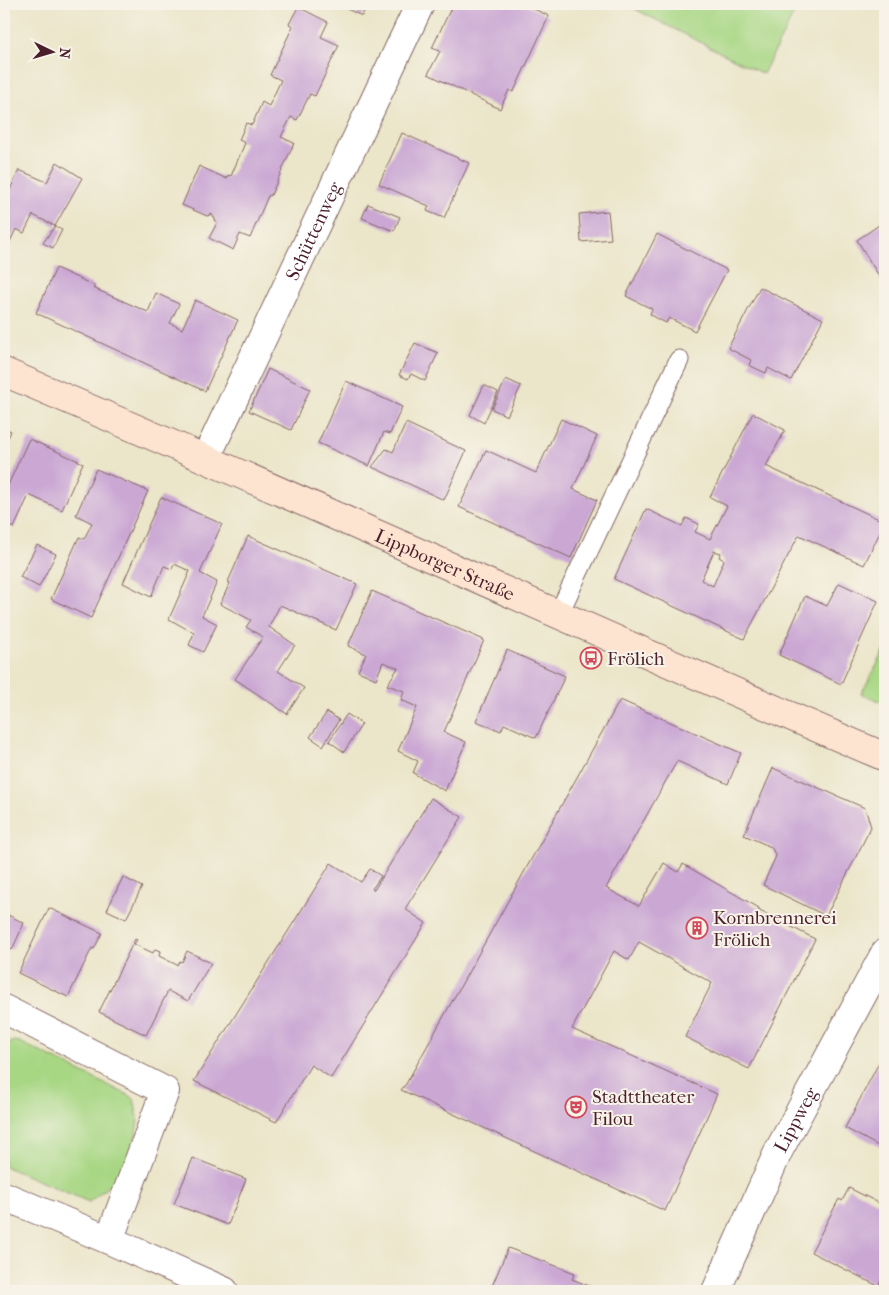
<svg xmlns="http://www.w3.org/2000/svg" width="889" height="1295" font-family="'IM FELL French Canon',serif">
  <rect width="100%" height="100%" fill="#f7f3e8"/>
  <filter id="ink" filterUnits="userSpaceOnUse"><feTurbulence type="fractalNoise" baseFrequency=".02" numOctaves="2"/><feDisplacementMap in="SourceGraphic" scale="10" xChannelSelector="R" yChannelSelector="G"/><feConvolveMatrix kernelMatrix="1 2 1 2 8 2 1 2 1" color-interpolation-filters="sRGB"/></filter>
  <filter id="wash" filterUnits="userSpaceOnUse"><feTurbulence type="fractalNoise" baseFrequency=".0096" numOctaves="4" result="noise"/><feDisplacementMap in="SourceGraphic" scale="20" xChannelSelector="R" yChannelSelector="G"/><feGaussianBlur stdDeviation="1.12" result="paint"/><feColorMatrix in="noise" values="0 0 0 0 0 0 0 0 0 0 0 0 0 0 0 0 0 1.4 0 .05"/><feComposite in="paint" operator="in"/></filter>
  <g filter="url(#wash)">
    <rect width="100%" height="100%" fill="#ebe5c9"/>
    <g fill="#a8d784" stroke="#797b58">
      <polygon points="625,4 799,4 763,74"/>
      <polygon points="885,650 885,703 861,694"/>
      <polygon points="14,1041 20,1042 134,1098 138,1120 135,1141 117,1179 89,1202 4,1166 4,1046"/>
    </g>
    <g id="blocks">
      <g fill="#cba8d4" fill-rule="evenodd">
        <polygon points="336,4 367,4 362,16"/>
        <polygon points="453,4 523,4 549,16 515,89 513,92 509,90 500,109 428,74 440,51 432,48"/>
        <polygon points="298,7 328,22 321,37 339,45 315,96 310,94 297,120 291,117 281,137 294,143 271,195 268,196 250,238 240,234 233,250 209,238 217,223 212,214 207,216 182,205 199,166 227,179 228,175 231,176 245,143 239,140 246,123 252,125 262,102 269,106 281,80 270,75 293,26 289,24"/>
        <polygon points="402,133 469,163 444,218 427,211 429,206 379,184"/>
        <polygon points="57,162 82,178 55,226 62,230 53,248 43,243 55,226 33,215 24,233 16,229 8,246 4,244 4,203 19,170 47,182"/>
        <polygon points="368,204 400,217 394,231 362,218"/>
        <polygon points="608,211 611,239 581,242 579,214"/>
        <polygon points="885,221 885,286 857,240"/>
        <polygon points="657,234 727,270 695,331 669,318 666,323 658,319 650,314 652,309 626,296"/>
        <polygon points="56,268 95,286 93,288 148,312 156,293 179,304 170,323 182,329 195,300 238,320 205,391 36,313"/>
        <polygon points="760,287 823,319 791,380 768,368 766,373 757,369 749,365 751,360 728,348"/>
        <polygon points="415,343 438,353 425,381 411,374 408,379 399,375"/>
        <polygon points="268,369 310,389 291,430 249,411"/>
        <polygon points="506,379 521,386 507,416 492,409"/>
        <polygon points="346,381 402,407 390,434 384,432 369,466 318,443"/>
        <polygon points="484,385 498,392 484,423 470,415"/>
        <path d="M 753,413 L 785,430 L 766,466 L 885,522 L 864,565 L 799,535 L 744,639 L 614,579 L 646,509 L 682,526 L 686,518 L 699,524 L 695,532 L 710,539 L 727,506 L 710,497 ZM 714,551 L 721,553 L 719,557 L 724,560 L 713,586 L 701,580 Z"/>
        <polygon points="561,419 597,436 573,489 597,500 571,558 459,507 486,450 536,473"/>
        <polygon points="406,423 466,451 444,500 372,467 386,449 393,452"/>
        <polygon points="4,428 11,431 4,447"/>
        <polygon points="29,439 83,463 62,510 29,495 14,528 4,524 4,494"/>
        <polygon points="96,469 148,491 91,618 51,599 79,537 84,539 92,523 76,515"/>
        <polygon points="161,497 222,524 200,573 217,582 202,616 217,624 203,652 189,645 194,633 169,619 190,571 174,564 172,569 164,566 151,597 123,583"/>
        <polygon points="248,536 357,584 336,630 280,605 269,627 295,645 278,671 304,688 287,714 235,679 263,637 246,627 251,620 220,604 230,583 228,582"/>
        <polygon points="37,545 56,554 39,587 20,577"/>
        <polygon points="839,583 878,601 841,684 779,655 805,596 827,606"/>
        <polygon points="372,591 484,640 444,732 466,742 445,791 413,773 418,761 398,751 417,707 401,700 404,691 387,685 398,668 383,662 376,679 358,671 366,654 348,646"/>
        <polygon points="507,650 565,676 536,738 504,724 501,731 476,721"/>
        <polygon points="620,700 741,753 728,784 677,761 606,888 639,906 664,863 678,872 683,864 759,908 758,910 815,939 749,1069 685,1037 712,983 639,942 629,960 614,951 572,1029 717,1094 665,1211 401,1090 406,1084"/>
        <polygon points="327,712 339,720 323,746 310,737"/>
        <polygon points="347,714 362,724 344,752 329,741"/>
        <polygon points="773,768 865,808 871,827 826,916 763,885 776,856 771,847 744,835"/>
        <polygon points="431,798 462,817 405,909 426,923 331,1078 311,1065 276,1122 194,1081 331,863 361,882 370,869 381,876 372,889 374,890"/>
        <polygon points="123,877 142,887 126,919 107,910"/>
        <polygon points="49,908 102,933 94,949 92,948 68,997 18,973"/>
        <polygon points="4,913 24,923 12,950 4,946"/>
        <polygon points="135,939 137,940 134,944 153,953 155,949 160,951 159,956 177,965 180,961 182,962 187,951 211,963 188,1001 168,991 146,1035 99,1012"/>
        <polygon points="885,1051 885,1142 882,1148 845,1128"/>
        <polygon points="193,1158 246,1179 228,1225 174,1204"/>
        <polygon points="849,1188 885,1206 885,1273 878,1286 811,1252 839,1199 842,1201"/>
        <polygon points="508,1248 575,1273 572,1279 602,1291 490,1291"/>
      </g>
    </g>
  </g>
  <g filter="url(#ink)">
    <use href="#blocks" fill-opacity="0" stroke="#826462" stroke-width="1"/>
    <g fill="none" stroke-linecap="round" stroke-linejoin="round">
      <g stroke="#826462" stroke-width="21">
        <polyline id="service" points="558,615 679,360"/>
      </g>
      <g stroke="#826462" stroke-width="30">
        <g id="minor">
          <path id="s1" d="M 206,458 L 420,4"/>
          <polyline points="4,1009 165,1091 109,1240"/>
          <polyline points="4,1196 109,1240 224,1291"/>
        </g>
      </g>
      <g stroke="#826462" stroke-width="30">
        <g id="tertiary">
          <path id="s2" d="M 716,1291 L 779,1150 L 885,953"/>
        </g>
      </g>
      <g stroke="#826462" stroke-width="30">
        <g id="secondary">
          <path id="s3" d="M 4,372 C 299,497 591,631 885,757"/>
        </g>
      </g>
      <use href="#service" stroke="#fff" stroke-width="19"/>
      <use href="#minor" stroke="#fff" stroke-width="28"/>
      <use href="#tertiary" stroke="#fff" stroke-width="28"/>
      <use href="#secondary" stroke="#fde4d1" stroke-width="28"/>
    </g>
  </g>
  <defs>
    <g id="bus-ring" transform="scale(1.125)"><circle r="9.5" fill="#f7f3e8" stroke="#d1495b" stroke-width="1.5"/><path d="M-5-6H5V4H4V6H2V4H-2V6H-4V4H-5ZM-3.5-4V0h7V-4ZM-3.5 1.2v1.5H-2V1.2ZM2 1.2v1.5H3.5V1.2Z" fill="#d1495b"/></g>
    <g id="building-ring" transform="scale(1.125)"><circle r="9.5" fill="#f7f3e8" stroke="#d1495b" stroke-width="1.5"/><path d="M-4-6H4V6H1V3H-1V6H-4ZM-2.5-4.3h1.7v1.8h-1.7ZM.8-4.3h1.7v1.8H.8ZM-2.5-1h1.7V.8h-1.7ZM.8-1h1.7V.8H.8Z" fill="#d1495b"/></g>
    <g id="theatre-ring" transform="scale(1.125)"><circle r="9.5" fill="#f7f3e8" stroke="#d1495b" stroke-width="1.5"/><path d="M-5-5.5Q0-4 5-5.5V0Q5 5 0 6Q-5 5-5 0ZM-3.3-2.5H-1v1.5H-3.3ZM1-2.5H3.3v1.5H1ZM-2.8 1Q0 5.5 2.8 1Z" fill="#d1495b"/></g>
  </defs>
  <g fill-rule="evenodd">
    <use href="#bus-ring" x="591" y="658"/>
    <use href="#building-ring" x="697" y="928"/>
    <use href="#theatre-ring" x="576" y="1107"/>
  </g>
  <g text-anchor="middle" stroke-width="4" stroke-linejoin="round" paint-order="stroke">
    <g font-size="19" fill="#4a1f2b" stroke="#f7f3e8">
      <text dy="7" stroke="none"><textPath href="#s1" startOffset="251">Schüttenweg</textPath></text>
      <text dy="7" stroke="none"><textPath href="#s3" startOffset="481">Lippborger Straße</textPath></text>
      <text dy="7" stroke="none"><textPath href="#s2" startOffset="189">Lippweg</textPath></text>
    </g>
    <g font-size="19" fill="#4a1f2b" stroke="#f7f3e8" text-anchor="start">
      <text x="607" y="665">Frölich</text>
      <text x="713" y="924">Kornbrennerei<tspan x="713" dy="22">Frölich</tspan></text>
      <text x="592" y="1103">Stadttheater<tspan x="592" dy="22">Filou</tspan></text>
    </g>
  </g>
  <rect width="889" height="1295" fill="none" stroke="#f7f3e8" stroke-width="20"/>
  <g transform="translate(52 52) rotate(95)" stroke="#f7f3e8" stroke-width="4" paint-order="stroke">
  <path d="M0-4L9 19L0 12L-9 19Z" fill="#4a1f2b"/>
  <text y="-8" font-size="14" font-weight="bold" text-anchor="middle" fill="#4a1f2b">N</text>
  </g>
</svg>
